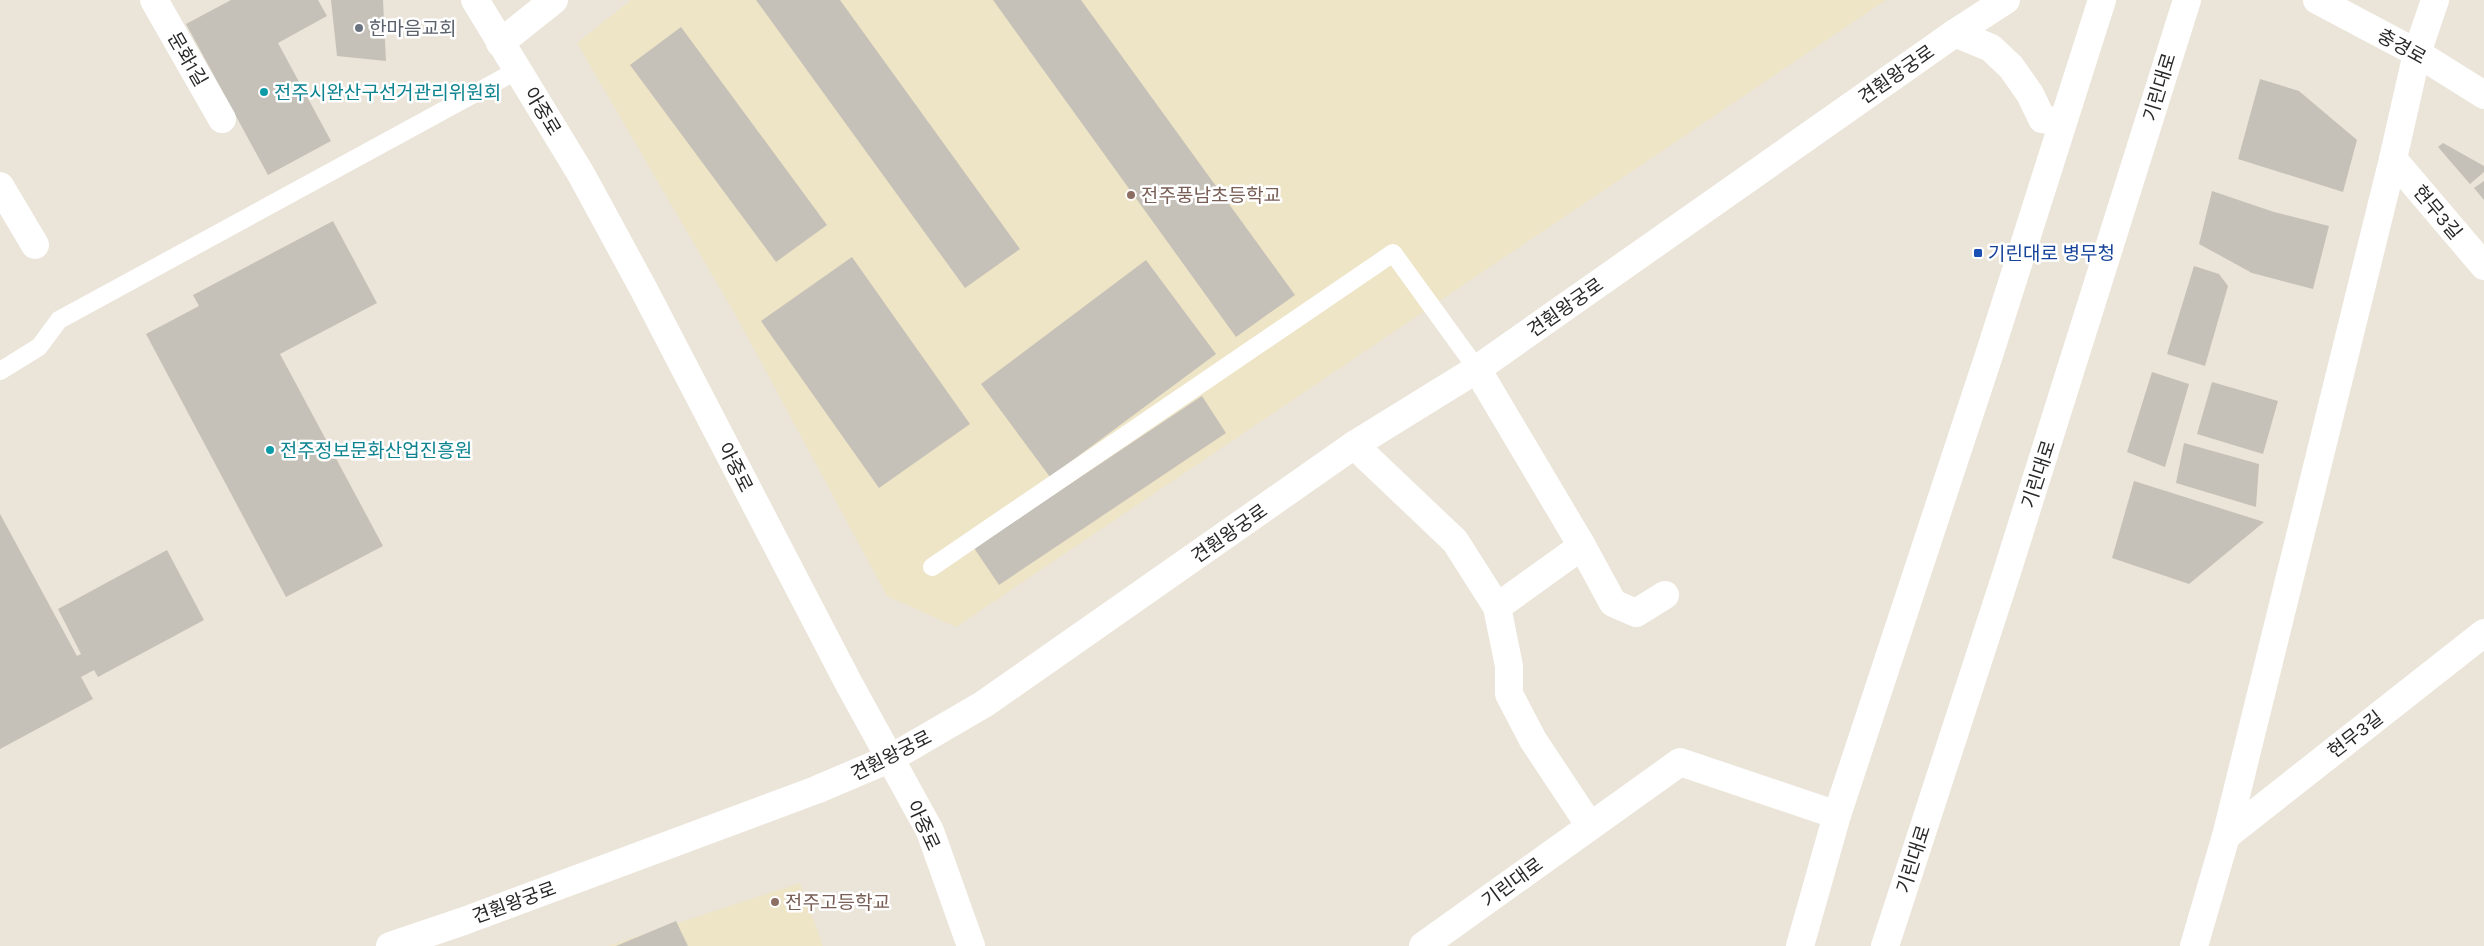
<svg xmlns="http://www.w3.org/2000/svg" width="2484" height="946" font-family="Karla,'Noto Sans KR',sans-serif">
  <rect width="100%" height="100%" fill="#ebe4d8"/>
  <g fill="#eee4c6">
    <polygon points="631,0 1886,0 956,627 887,596 735,314 577,43"/>
    <polygon points="800,883 823,946 608,946"/>
  </g>
  <g fill="#c6c1b8">
    <polygon points="231,0 318,0 327,16 278,43 331,141 268,175 186,24"/>
    <polygon points="331,0 383,0 386,61 337,56"/>
    <polygon points="756,0 840,0 1020,249 965,288"/>
    <polygon points="993,0 1081,0 1295,295 1236,337"/>
    <polygon points="681,27 827,225 776,262 630,65"/>
    <polygon points="2260,79 2299,91 2357,140 2343,192 2238,159"/>
    <polygon points="2443,143 2484,166 2484,172 2470,184 2438,147"/>
    <polygon points="2484,181 2484,200 2474,188"/>
    <polygon points="2212,191 2274,212 2329,226 2313,289 2252,273 2199,244"/>
    <polygon points="333,221 377,303 280,354 383,546 286,597 146,334 199,306 193,295"/>
    <polygon points="852,257 970,424 879,488 761,321"/>
    <polygon points="1146,260 1216,354 1050,477 981,384"/>
    <polygon points="2194,266 2219,274 2228,286 2205,366 2167,354"/>
    <polygon points="2152,372 2189,384 2165,467 2127,452"/>
    <polygon points="2212,382 2278,401 2263,454 2197,434"/>
    <polygon points="1202,396 1226,433 999,585 974,548"/>
    <polygon points="2184,443 2259,464 2256,507 2176,483"/>
    <polygon points="2134,481 2264,522 2189,584 2112,558"/>
    <polygon points="0,514 77,656 81,654 58,609 167,550 204,620 98,677 94,670 81,677 93,699 0,749"/>
    <polygon points="676,921 688,946 616,946"/>
  </g>
  <g fill="none" stroke-linecap="round" stroke-linejoin="round">
    <g stroke="#fff" stroke-width="18">
      <polyline points="0,371 39,347 59,320 518,70"/>
      <polyline points="932,567 1393,253 1477,369"/>
    </g>
    <g stroke="#fff" stroke-width="28">
      <polyline points="154,0 222,119"/>
      <polyline points="500,43 554,0"/>
      <polyline points="2393,159 2484,266"/>
      <polyline points="0,186 35,245"/>
      <polyline points="1477,369 1582,546 1497,607"/>
      <polyline points="1354,445 1455,541 1497,607 1509,666 1509,694 1533,740 1590,826"/>
      <polyline points="1582,546 1613,603 1636,613 1665,595"/>
      <polyline points="2226,836 2484,633"/>
      <polyline points="1423,946 1680,762 1837,815"/>
      <polyline points="2194,946 2226,836 2393,159 2417,53 2435,0"/>
    </g>
    <g stroke="#fff" stroke-width="28">
      <polyline points="475,0 581,174 643,288 848,682 930,831 971,946"/>
      <polyline points="2317,0 2417,53 2484,95"/>
      <polyline points="1955,33 1991,48 2011,67 2030,94 2042,119 2061,122"/>
      <polyline points="390,946 464,921 816,790 891,758 984,704 1354,445 1477,369 1955,33 2006,0"/>
      <polyline points="1800,946 1837,815 1990,352 2102,0"/>
      <polyline points="1885,946 2006,575 2187,0"/>
    </g>
  </g>
  <circle fill="#6b7280" stroke="#fff" stroke-width="2" cx="359" cy="28" r="5"/>
  <g fill="#0f9aa8" stroke="#fff" stroke-width="2">
    <circle cx="264" cy="92" r="5"/>
    <circle cx="270" cy="450" r="5"/>
  </g>
  <g fill="#8d6e63" stroke="#fff" stroke-width="2">
    <circle cx="1131" cy="195" r="5"/>
    <circle cx="775" cy="902" r="5"/>
  </g>
  <rect fill="#1a4fb4" stroke="#fff" stroke-width="2" x="1973" y="248" width="10" height="10" rx="2.5"/>
  <g text-anchor="middle" stroke-width="5" stroke-linejoin="round" paint-order="stroke">
    <g font-size="19" fill="#5b616d" stroke="#fff" text-anchor="start">
      <text x="369" y="35">한마음교회</text>
    </g>
    <g font-size="19" fill="#282828" stroke="#fff">
      <text transform="translate(2402 46) rotate(29)" y="7">충경로</text>
      <text transform="translate(188 59) rotate(60)" y="7">문화1길</text>
      <text transform="translate(1896 74) rotate(-35)" y="7">견훤왕궁로</text>
      <text transform="translate(2159 87) rotate(-73)" y="7">기린대로</text>
      <text transform="translate(543 111) rotate(59)" y="7">아중로</text>
      <text transform="translate(2438 212) rotate(50)" y="7">현무3길</text>
      <text transform="translate(1565 307) rotate(-35)" y="7">견훤왕궁로</text>
      <text transform="translate(736 467) rotate(63)" y="7">아중로</text>
      <text transform="translate(2038 474) rotate(-72)" y="7">기린대로</text>
      <text transform="translate(1229 533) rotate(-35)" y="7">견훤왕궁로</text>
      <text transform="translate(2355 734) rotate(-38)" y="7">현무3길</text>
      <text transform="translate(891 755) rotate(-27)" y="7">견훤왕궁로</text>
      <text transform="translate(924 825) rotate(65)" y="7">아중로</text>
      <text transform="translate(1913 859) rotate(-72)" y="7">기린대로</text>
      <text transform="translate(1512 882) rotate(-36)" y="7">기린대로</text>
      <text transform="translate(514 902) rotate(-20)" y="7">견훤왕궁로</text>
    </g>
    <g font-size="19" fill="#0d838f" stroke="#fff" text-anchor="start">
      <text x="274" y="99">전주시완산구선거관리위원회</text>
      <text x="280" y="457">전주정보문화산업진흥원</text>
    </g>
    <g font-size="19" fill="#785e54" stroke="#fff" text-anchor="start">
      <text x="1141" y="202">전주풍남초등학교</text>
      <text x="785" y="909">전주고등학교</text>
    </g>
    <g font-size="19" fill="#164399" stroke="#fff" text-anchor="start">
      <text x="1988" y="260">기린대로 병무청</text>
    </g>
  </g>
</svg>
